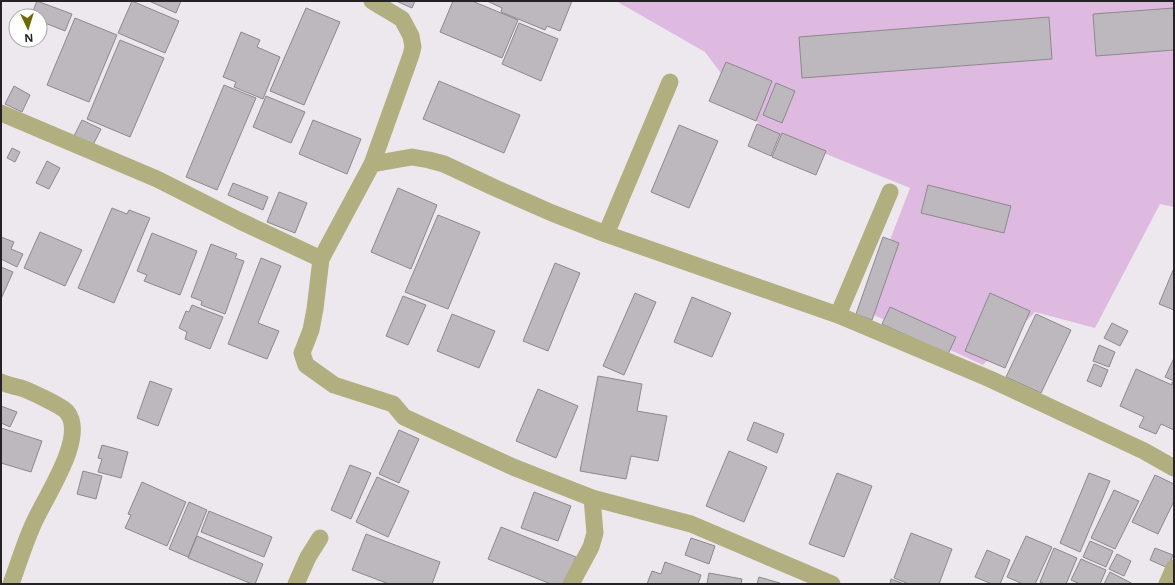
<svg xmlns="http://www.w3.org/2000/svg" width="1175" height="585" font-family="'Noto Sans',sans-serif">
  <rect width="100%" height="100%" fill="#ede8ee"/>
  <polygon fill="#debae0" points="616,1 1174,1 1174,207 1160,204 1095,328 1035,312 983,365 863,310 910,188 762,128 705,52"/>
  <g fill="#bdb8bd" stroke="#8d888d">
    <polygon points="37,1 72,14 65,31 40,21 40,16 31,16"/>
    <polygon points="132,1 179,21 165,53 118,33"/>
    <polygon points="149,1 181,1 176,13"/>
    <polygon points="396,1 415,1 412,8"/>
    <polygon points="453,1 472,1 518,20 502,58 440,32"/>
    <polygon points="487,1 572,1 560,31 547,26 545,30 501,12 502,8"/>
    <polygon points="306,8 340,22 304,105 270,91"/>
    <polygon points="1174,8 1174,50 1096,56 1093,14"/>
    <polygon points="1049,17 1052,59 802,78 799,37"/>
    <polygon points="75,18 117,35 89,102 47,85"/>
    <polygon points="519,23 558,39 541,81 502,64"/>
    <polygon points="241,32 260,40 257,47 280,57 263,99 234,87 236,82 223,77"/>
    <polygon points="120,40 164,58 130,137 87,119"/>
    <polygon points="726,62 772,81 756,121 709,101"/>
    <polygon points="439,81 520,115 504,153 423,119"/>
    <polygon points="776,83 795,91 782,123 763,115"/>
    <polygon points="224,85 256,98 217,190 186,177"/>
    <polygon points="14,86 30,95 22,112 5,104"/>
    <polygon points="266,96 305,112 291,143 253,127"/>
    <polygon points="82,120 101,129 93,145 74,136"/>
    <polygon points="313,120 361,139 347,174 299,154"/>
    <polygon points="757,124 780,134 771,156 748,146"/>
    <polygon points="679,125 718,141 689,208 651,192"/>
    <polygon points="782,133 826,151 816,175 772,157"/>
    <polygon points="12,148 20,152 15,162 7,158"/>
    <polygon points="47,161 60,168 49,189 36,183"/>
    <polygon points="233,183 268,197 263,210 228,195"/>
    <polygon points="928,185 1011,206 1004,233 921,213"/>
    <polygon points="398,188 437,205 411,269 371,252"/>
    <polygon points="279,192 307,203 295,233 267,222"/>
    <polygon points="112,208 127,214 129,210 150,218 114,303 78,288"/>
    <polygon points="438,215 480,232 448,309 405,292"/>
    <polygon points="40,232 82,250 65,286 24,268"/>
    <polygon points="152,233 197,251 180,295 144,281 147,275 137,271"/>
    <polygon points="1,237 14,242 11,249 23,254 17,267 1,259"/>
    <polygon points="883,237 899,243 872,320 856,314"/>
    <polygon points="211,244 237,254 235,258 244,261 225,314 201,305 202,301 191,297"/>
    <polygon points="261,258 281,266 258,323 279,331 267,359 228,344"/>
    <polygon points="555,263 580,273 548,351 523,341"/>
    <polygon points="1,267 13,272 1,299"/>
    <polygon points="1174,268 1174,310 1159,304"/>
    <polygon points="635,293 656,302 624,375 603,366"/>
    <polygon points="990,293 1030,311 1005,368 965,351"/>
    <polygon points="403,296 426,305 408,345 386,336"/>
    <polygon points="692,297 731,313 712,357 674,342"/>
    <polygon points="192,305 223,317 210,349 185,339 187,332 179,328 186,311 189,312"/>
    <polygon points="890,307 956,337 948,354 882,324"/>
    <polygon points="452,314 495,331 479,368 437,351"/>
    <polygon points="1036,314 1071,330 1041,393 1006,377"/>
    <polygon points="1112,323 1128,331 1120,346 1104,338"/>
    <polygon points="1099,345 1115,352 1109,367 1093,361"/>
    <polygon points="1174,358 1174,381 1165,377"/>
    <polygon points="1094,364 1108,370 1101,387 1087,381"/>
    <polygon points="1136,369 1172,385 1172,382 1174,383 1174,430 1161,424 1156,434 1139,427 1144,417 1120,406"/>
    <polygon points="598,376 642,384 637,411 667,416 658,461 631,456 626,479 580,471"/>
    <polygon points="150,381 172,389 158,426 137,418"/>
    <polygon points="538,389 578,406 556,458 516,441"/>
    <polygon points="1,406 17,412 10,427 1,423"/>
    <polygon points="754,422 784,434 777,453 747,440"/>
    <polygon points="1,428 42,441 31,472 1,463"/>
    <polygon points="399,430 419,439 399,483 379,474"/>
    <polygon points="102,445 128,452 121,478 98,472 102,459 98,458"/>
    <polygon points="729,451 767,467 744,522 706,506"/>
    <polygon points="350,465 371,473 351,519 331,510"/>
    <polygon points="83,471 102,476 96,499 77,494"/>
    <polygon points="837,473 872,486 844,557 809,544"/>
    <polygon points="1089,473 1110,481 1080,552 1060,543"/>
    <polygon points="1155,475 1174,484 1174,501 1158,534 1132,522"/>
    <polygon points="377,477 409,491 388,537 356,522"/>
    <polygon points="142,482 186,502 167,546 125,528 131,515 128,514"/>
    <polygon points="1114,490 1139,501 1115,549 1091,538"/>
    <polygon points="534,492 571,506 558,541 521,528"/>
    <polygon points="189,502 207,510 188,557 169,549"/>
    <polygon points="209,511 272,537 264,557 201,532"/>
    <polygon points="501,527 576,557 565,584 551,584 488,559"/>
    <polygon points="911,533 952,549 939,584 909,584 894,578"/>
    <polygon points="366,534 440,562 432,584 389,584 352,570"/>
    <polygon points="197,536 263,564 255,584 252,584 188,558"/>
    <polygon points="1026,536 1052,547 1035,584 1023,584 1007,577"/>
    <polygon points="691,538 715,546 709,564 685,555"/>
    <polygon points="1090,541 1113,551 1106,567 1083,557"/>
    <polygon points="1054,548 1077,558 1066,584 1045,584 1040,582"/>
    <polygon points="1155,548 1173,555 1168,568 1150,560"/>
    <polygon points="987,550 1010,560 1000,584 992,584 975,577"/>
    <polygon points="1117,554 1131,561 1124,576 1109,569"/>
    <polygon points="1081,559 1106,570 1100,584 1080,584 1071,580"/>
    <polygon points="665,562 701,575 698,584 647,584 652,571 661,574"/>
    <polygon points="1110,572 1133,584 1104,584"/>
    <polygon points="709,573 742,579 741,584 707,584"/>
    <polygon points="759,577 783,584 757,584"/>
    <polygon points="891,579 904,584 890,584"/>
  </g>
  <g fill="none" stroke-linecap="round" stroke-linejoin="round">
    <g stroke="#b1af80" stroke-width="17">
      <polyline points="372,1 402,19 411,36 413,47 411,55 372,164 321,259 315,309 311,330 302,353 306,365 334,385 393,404 404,417 513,467 592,498 691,524 832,584"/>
      <polyline points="1,113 157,179 240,221 321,259"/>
      <polyline points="372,164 412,157 429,160 444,164 493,187 552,213 606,234 838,315 990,379 1144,451 1174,468"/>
      <polyline points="606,234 670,82"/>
      <polyline points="838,315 890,192"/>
      <path d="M 1,382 C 8,385 14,386 21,388 C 30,391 62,406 67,412 C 88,438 42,501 32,527 C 24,545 18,565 11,584"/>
      <polyline points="296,584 308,557 320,538"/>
      <polyline points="571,584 591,547 595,533 592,498"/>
      <polyline points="1167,584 1174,568"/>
    </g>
  </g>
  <rect width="1175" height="585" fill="none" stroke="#242224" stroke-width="4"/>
  <g transform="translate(28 28) rotate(176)"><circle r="19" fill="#ffffff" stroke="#a7a7a7"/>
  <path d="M0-3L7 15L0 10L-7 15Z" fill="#6e6903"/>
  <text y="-6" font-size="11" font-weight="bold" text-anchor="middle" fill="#242224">N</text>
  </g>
</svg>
